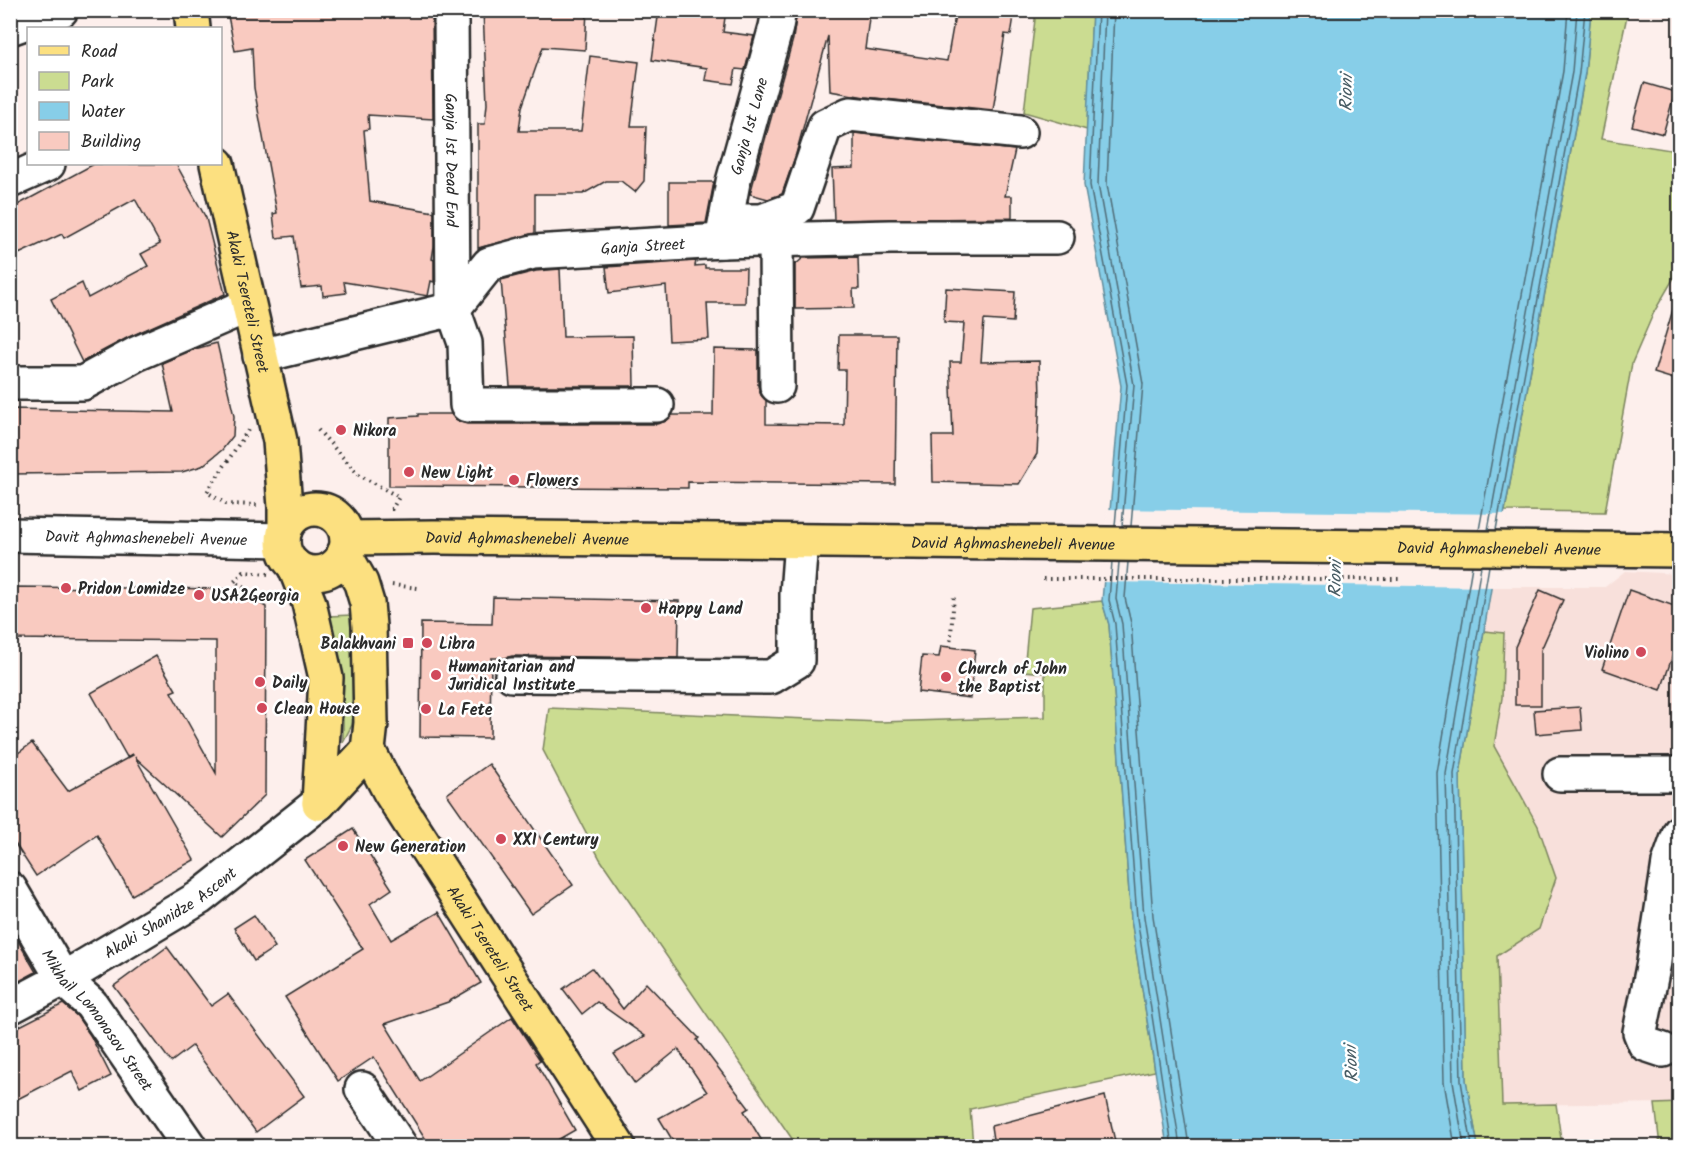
<svg xmlns="http://www.w3.org/2000/svg" width="1690" height="1157" font-family="Kalam,sans-serif">
  <rect width="100%" height="100%" fill="#fdefec"/>
  <filter id="ink" filterUnits="userSpaceOnUse"><feTurbulence type="fractalNoise" baseFrequency=".0167" numOctaves="2"/><feDisplacementMap in="SourceGraphic" scale="12" xChannelSelector="R" yChannelSelector="G"/><feConvolveMatrix kernelMatrix="1 2 1 2 8 2 1 2 1" color-interpolation-filters="sRGB"/></filter>
  <g filter="url(#ink)">
    <polygon fill="#f8e0db" points="1625,571 1679,574 1679,1103 1502,1105 1497,956 1539,928 1538,826 1494,746 1502,698 1504,633 1484,631 1491,587 1605,587"/>
    <g fill="#cbdc91" stroke="#7b845e" stroke-width="1.5">
      <polygon points="1036,11 1092,11 1087,130 1024,112"/>
      <polygon points="1591,11 1628,11 1601,139 1676,151 1679,139 1679,269 1654,312 1632,363 1605,512 1505,511 1585,74"/>
      <polygon points="1102,601 1109,624 1131,919 1155,1071 970,1109 973,1146 797,1146 600,859 543,750 549,708 880,722 1045,717 1045,673 1024,671 1030,608"/>
      <polygon points="352,615 356,682 352,725 343,742 343,689 329,616"/>
      <polygon points="1484,631 1504,633 1502,698 1494,746 1538,826 1556,878 1539,929 1497,956 1502,1105 1556,1104 1562,1146 1478,1146 1466,1081 1460,774"/>
      <polygon points="1679,1103 1679,1146 1660,1146 1655,1104"/>
    </g>
    <polygon fill="#87cee8" stroke="#628d9c" stroke-width="1.5" points="1092,11 1591,11 1585,73 1496,559 1460,774 1466,1080 1478,1146 1167,1146 1131,919 1109,625 1102,601 1121,386 1084,185"/>
    <polygon fill="#fdefec" points="1107,509 1508,514 1494,587 1101,582"/>
    <g fill="none" stroke-linecap="round" stroke-linejoin="round">
      <g stroke="#506c77" stroke-width="1.5">
        <polyline points="1098,10 1090,185 1127,385 1115,526"/>
        <polyline points="1105,10 1098,184 1134,385 1122,526"/>
        <polyline points="1114,10 1107,184 1143,384 1131,526"/>
        <polyline points="1479,530 1563,71 1568,10"/>
        <polyline points="1488,530 1572,72 1577,10"/>
        <polyline points="1496,530 1579,73 1585,10"/>
        <polyline points="1112,562 1109,600 1115,624 1137,918 1172,1146"/>
        <polyline points="1119,562 1116,599 1122,624 1144,917 1180,1146"/>
        <polyline points="1128,562 1125,598 1131,623 1153,916 1189,1146"/>
        <polyline points="1455,1146 1444,1082 1437,773 1472,566"/>
        <polyline points="1464,1146 1453,1081 1446,774 1481,566"/>
        <polyline points="1472,1146 1461,1081 1454,774 1489,566"/>
      </g>
    </g>
    <g fill="#f9cac0" stroke="#2b2b2b" stroke-width="1.5">
      <polygon points="257,10 432,10 433,119 368,115 369,129 364,130 370,201 434,212 434,246 432,259 434,260 434,282 431,281 428,296 344,282 346,293 323,296 322,286 301,288 294,236 276,238 273,214 277,213 254,88 252,48 235,51 228,16"/>
      <polygon points="483,10 587,10 585,50 543,47 522,107 519,131 581,131 590,56 639,62 631,126 646,126 644,181 635,192 621,181 606,181 583,194 535,194 535,233 478,248 478,124 485,124 487,104"/>
      <polygon points="659,10 726,10 723,32 754,36 745,70 736,69 733,84 705,80 707,68 652,60"/>
      <polygon points="797,10 870,10 865,49 947,61 956,10 1015,10 1011,35 1005,34 993,110 865,97 830,91 828,36 796,154 782,194 768,199 750,194 793,39"/>
      <polygon points="1644,83 1675,92 1663,134 1632,126"/>
      <polygon points="854,133 1015,150 1005,196 1012,196 1012,218 834,220 832,169 854,168"/>
      <polygon points="94,164 176,164 206,218 225,294 129,337 82,362 51,299 82,283 88,298 148,266 141,254 160,244 135,199 64,238 62,234 10,258 10,209"/>
      <polygon points="669,182 714,182 706,223 669,225"/>
      <polygon points="858,257 859,289 853,289 854,308 795,309 795,265 803,258"/>
      <polygon points="696,261 695,266 705,265 705,268 746,268 745,303 707,303 709,339 669,341 666,286 609,293 606,267"/>
      <polygon points="560,269 563,337 633,336 634,386 510,386 501,280 536,271"/>
      <polygon points="946,288 1015,292 1013,322 984,320 981,362 1039,361 1040,398 1037,454 1019,484 933,482 932,436 953,436 950,362 961,362 964,323 944,322"/>
      <polygon points="1674,306 1680,307 1680,381 1654,373"/>
      <polygon points="839,335 897,335 895,484 688,482 688,488 389,486 389,418 418,416 418,414 451,414 457,421 467,424 657,424 666,421 672,415 713,415 714,349 758,350 758,386 761,395 766,400 766,424 844,425 845,370 838,370"/>
      <polygon points="217,343 234,416 233,436 222,450 202,466 182,472 10,474 10,409 173,412 162,363 195,349"/>
      <polygon points="10,587 237,589 266,607 265,795 222,837 135,757 194,860 132,895 97,835 36,876 10,836 10,759 32,743 68,791 133,755 132,754 127,757 91,693 156,656 176,690 171,692 216,773 216,641 10,639"/>
      <polygon points="1540,590 1563,600 1541,650 1541,705 1515,705 1515,647"/>
      <polygon points="1629,590 1680,608 1680,634 1661,690 1602,669"/>
      <polygon points="493,597 679,601 678,658 512,656 505,658 491,658 490,738 420,737 421,623 492,624"/>
      <polygon points="941,646 975,650 970,698 918,692 922,656 939,657"/>
      <polygon points="1580,707 1582,730 1536,734 1534,710"/>
      <polygon points="489,764 573,885 531,914 447,794"/>
      <polygon points="353,829 392,889 370,904 391,940 439,912 481,983 448,1002 385,1024 420,1081 512,1017 540,1060 536,1063 575,1130 547,1146 430,1146 374,1057 338,1081 285,997 363,949 305,860"/>
      <polygon points="254,915 275,947 254,961 234,928"/>
      <polygon points="10,927 36,972 10,986"/>
      <polygon points="167,947 211,1006 228,994 304,1096 256,1132 192,1046 171,1062 114,986"/>
      <polygon points="592,968 623,1009 646,983 699,1038 697,1040 749,1108 744,1111 765,1146 676,1146 659,1118 707,1092 678,1049 635,1084 614,1054 645,1036 597,1002 582,1014 563,989"/>
      <polygon points="63,1004 77,1016 90,1035 111,1076 82,1091 72,1071 10,1103 10,1031"/>
      <polygon points="1105,1096 1116,1146 994,1146 991,1126"/>
    </g>
    <g fill="none" stroke-linecap="round" stroke-linejoin="round">
      <g stroke="#2b2b2b" stroke-width="38">
        <g id="minor">
          <path id="s1" d="M 451,10 L 453,309 L 465,343 L 467,405 L 657,405"/>
          <polyline points="10,28 61,10"/>
          <polyline points="10,181 48,164"/>
          <polyline points="730,221 762,221 797,208 825,126 850,114 1020,132"/>
          <polyline points="776,240 777,386"/>
          <path id="s2" d="M 722,241 L 733,182 L 776,27 L 779,10"/>
          <path id="s3" d="M 260,356 L 453,309 L 489,264 L 533,252 L 722,241 L 891,237 L 1057,237"/>
          <polyline points="10,383 83,383 136,354 233,312 248,304"/>
          <path id="s4" d="M 10,535 L 283,540"/>
          <polyline points="512,675 771,677 797,661 797,594 801,541"/>
          <polyline points="1560,774 1680,774"/>
          <path id="s5" d="M 10,889 L 63,979 L 91,1004 L 189,1146"/>
          <path id="s6" d="M 10,1007 L 63,979 L 199,898 L 319,803"/>
          <polyline points="1663,1050 1645,1044 1640,1032 1654,962 1669,863 1680,832"/>
          <polyline points="362,1089 400,1146"/>
        </g>
      </g>
      <g stroke="#2b2b2b" stroke-width="38">
        <g id="major">
          <polyline points="191,10 193,28"/>
          <path id="s7" d="M 217,164 L 280,441 L 285,507 L 285,530"/>
          <circle cx="315" cy="541" r="32"/>
          <path id="s8" d="M 347,538 L 434,537 L 1680,550"/>
          <path id="s9" d="M 344,553 L 361,583 L 367,603 L 369,626 L 371,723 L 368,750 L 390,792 L 618,1146"/>
          <polyline points="294,565 309,603 326,678 319,803"/>
          <polyline points="319,803 368,750"/>
        </g>
      </g>
      <g stroke="#2b2b2b" stroke-width="4" stroke-dasharray="1.5 4.5" stroke-linecap="butt">
        <polyline points="248,430 207,492 226,504 257,505"/>
        <polyline points="318,430 359,475 399,497 392,509 391,509"/>
        <polyline points="313,508 341,509"/>
        <polyline points="268,574 244,572 234,582 268,601"/>
        <polyline points="1043,579 1402,579"/>
        <polyline points="392,585 418,588"/>
        <polyline points="950,647 954,596"/>
      </g>
      <use href="#minor" stroke="#fff" stroke-width="33"/>
      <use href="#major" stroke="#fce080" stroke-width="33"/>
    </g>
  </g>
  <g fill="#d1495b" stroke="#fff" stroke-width="2">
    <circle cx="341" cy="430" r="6"/>
    <circle cx="409" cy="472" r="6"/>
    <circle cx="514" cy="480" r="6"/>
    <circle cx="66" cy="588" r="6"/>
    <circle cx="199" cy="595" r="6"/>
    <circle cx="646" cy="608" r="6"/>
    <rect x="402" y="637" width="12" height="12" rx="3"/>
    <circle cx="427" cy="643" r="6"/>
    <circle cx="1641" cy="652" r="6"/>
    <circle cx="436" cy="675" r="6"/>
    <circle cx="946" cy="677" r="6"/>
    <circle cx="260" cy="682" r="6"/>
    <circle cx="262" cy="708" r="6"/>
    <circle cx="426" cy="709" r="6"/>
    <circle cx="501" cy="839" r="6"/>
    <circle cx="343" cy="846" r="6"/>
  </g>
  <g text-anchor="middle" stroke-width="5" stroke-linejoin="round" paint-order="stroke">
    <g font-size="16" fill="#2b2b2b" stroke="#fff">
      <text dy="6" stroke="none"><textPath href="#s2" startOffset="118">Ganja 1st Lane</textPath></text>
      <text dy="6" stroke="none"><textPath href="#s1" startOffset="150">Ganja 1st Dead End</textPath></text>
      <text dy="6" stroke="none"><textPath href="#s3" startOffset="412">Ganja Street</textPath></text>
      <text dy="6" stroke="none"><textPath href="#s7" startOffset="141">Akaki Tsereteli Street</textPath></text>
      <text dy="6" stroke="none"><textPath href="#s4" startOffset="136">Davit Aghmashenebeli Avenue</textPath></text>
      <text dy="6" stroke="none"><textPath href="#s8" startOffset="180">David Aghmashenebeli Avenue</textPath></text>
      <text dy="6" stroke="none"><textPath href="#s8" startOffset="666">David Aghmashenebeli Avenue</textPath></text>
      <text dy="6" stroke="none"><textPath href="#s8" startOffset="1152">David Aghmashenebeli Avenue</textPath></text>
      <text dy="6" stroke="none"><textPath href="#s6" startOffset="186">Akaki Shanidze Ascent</textPath></text>
      <text dy="6" stroke="none"><textPath href="#s9" startOffset="436">Akaki Tsereteli Street</textPath></text>
      <text dy="6" stroke="none"><textPath href="#s5" startOffset="158">Mikhail Lomonosov Street</textPath></text>
    </g>
    <g font-size="16" font-weight="bold" fill="#2b2b2b" stroke="#fff" text-anchor="start">
      <text x="353" y="436">Nikora</text>
      <text x="421" y="478">New Light</text>
      <text x="526" y="486">Flowers</text>
      <text x="78" y="594">Pridon Lomidze</text>
      <text x="211" y="601">USA2Georgia</text>
      <text x="658" y="614">Happy Land</text>
      <text x="396" y="649" text-anchor="end">Balakhvani</text>
      <text x="439" y="649">Libra</text>
      <text x="1629" y="658" text-anchor="end">Violino</text>
      <text x="448" y="672">Humanitarian and<tspan x="448" dy="18">Juridical Institute</tspan></text>
      <text x="958" y="674">Church of John<tspan x="958" dy="18">the Baptist</tspan></text>
      <text x="272" y="688">Daily</text>
      <text x="274" y="714">Clean House</text>
      <text x="438" y="715">La Fete</text>
      <text x="513" y="845">XXI Century</text>
      <text x="355" y="852">New Generation</text>
    </g>
    <g font-size="18" font-style="italic" fill="#475c64" stroke="#fff">
      <text transform="translate(1346 93) rotate(-89)" y="6">Rioni</text>
      <text transform="translate(1335 579) rotate(-89)" y="6">Rioni</text>
      <text transform="translate(1351 1064) rotate(-93)" y="6">Rioni</text>
    </g>
  </g>
  <rect width="1690" height="1157" fill="none" stroke="#fff" stroke-width="36"/>
  <rect x="18" y="18" width="1654" height="1121" fill="none" stroke="#2b2b2b" stroke-width="2" filter="url(#ink)"/>
  <rect x="27" y="27" width="195" height="138" fill="#ffffff" stroke="#aaaaaa" stroke-width="1.5"/>
  <rect x="39" y="46" width="30" height="9" fill="#fce080" stroke="#aaaaaa" stroke-width="1.5"/>
  <text x="81" y="57" font-size="18" fill="#2b2b2b">Road</text>
  <rect x="39" y="72" width="30" height="18" fill="#cbdc91" stroke="#aaaaaa" stroke-width="1.5"/>
  <text x="81" y="87" font-size="18" fill="#2b2b2b">Park</text>
  <rect x="39" y="102" width="30" height="18" fill="#87cee8" stroke="#aaaaaa" stroke-width="1.5"/>
  <text x="81" y="117" font-size="18" fill="#2b2b2b">Water</text>
  <rect x="39" y="132" width="30" height="18" fill="#f9cac0" stroke="#aaaaaa" stroke-width="1.5"/>
  <text x="81" y="147" font-size="18" fill="#2b2b2b">Building</text>
</svg>
